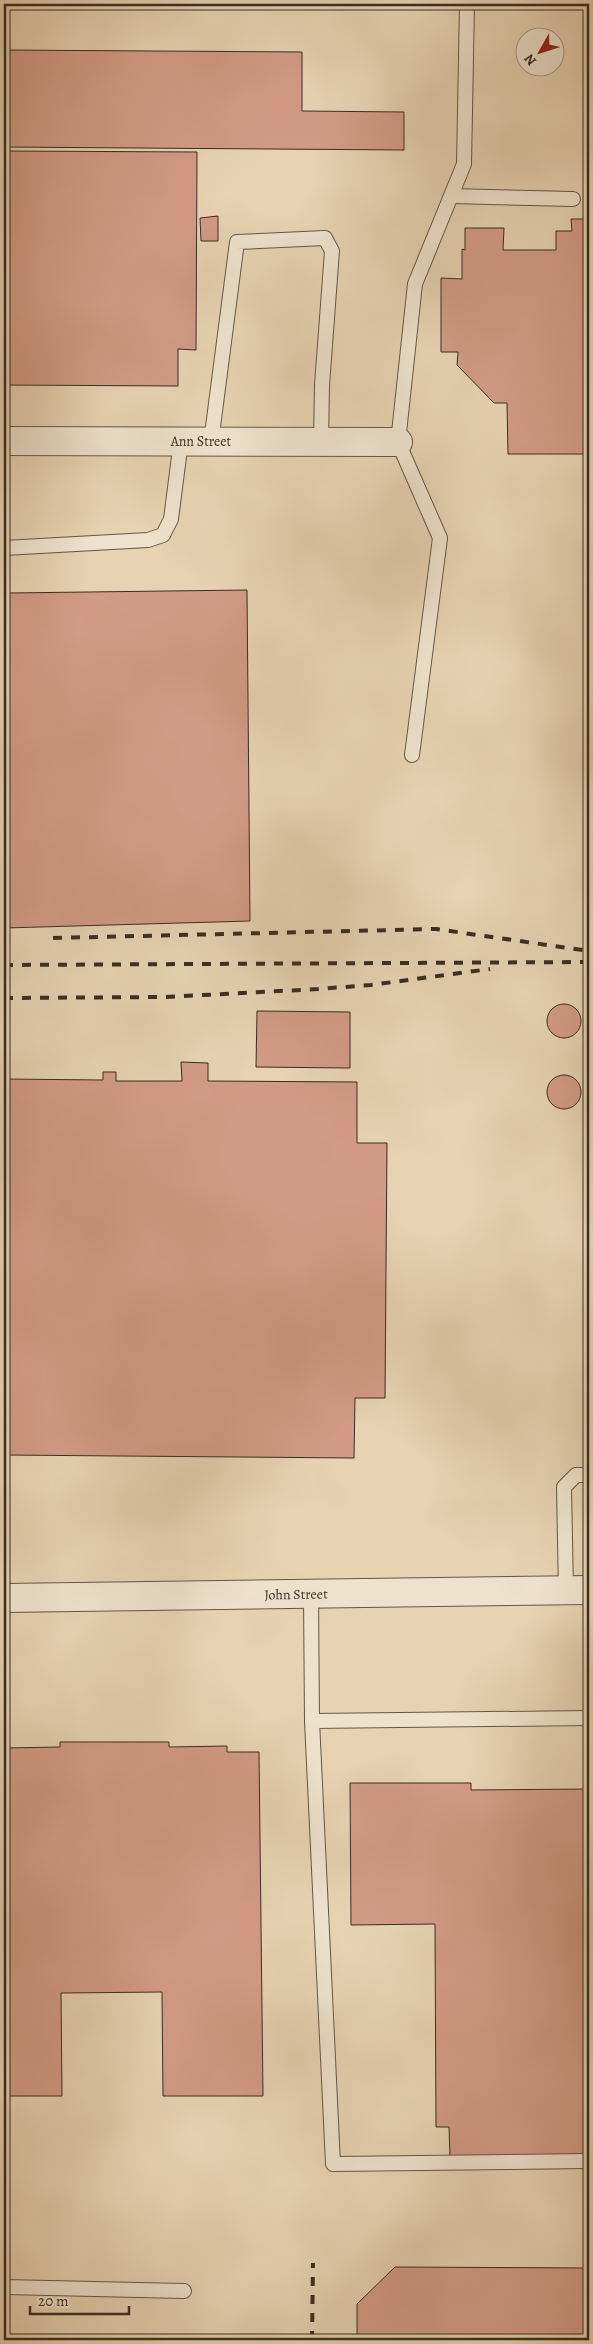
<svg xmlns="http://www.w3.org/2000/svg" width="593" height="2344" font-family="Alegreya,serif">
  <rect width="100%" height="100%" fill="#e7d3b2"/>
  <filter id="stains"><feTurbulence type="fractalNoise" baseFrequency=".004" numOctaves="4"/><feColorMatrix values="0 0 0 0 .2 0 0 0 0 .09 0 0 0 0 .02 0 0 0 .5 -.17"/></filter>
  <radialGradient id="worn" r=".72"><stop offset=".6" stop-color="#630" stop-opacity="0"/><stop offset="1" stop-color="#630" stop-opacity=".3"/></radialGradient>
  <g fill="#d39b85" stroke="#382e21">
    <polygon points="4,50 302,52 302,111 404,112 404,150 4,147"/>
    <polygon points="4,151 197,152 196,350 178,349 178,386 4,385"/>
    <polygon points="218,216 218,241 201,241 200,218"/>
    <polygon points="571,219 589,219 589,454 508,454 507,403 494,403 457,365 458,352 441,352 441,278 462,279 462,249 465,250 465,228 504,228 503,250 556,250 556,231 572,231"/>
    <polygon points="4,584 9,584 8,593 247,590 250,921 4,928"/>
    <circle cx="564" cy="1021" r="17"/>
    <polygon points="257,1011 350,1012 350,1068 256,1067"/>
    <polygon points="181,1062 208,1063 208,1081 357,1082 357,1143 387,1143 385,1398 355,1398 354,1458 4,1455 4,1079 103,1080 103,1072 116,1072 116,1081 182,1081"/>
    <circle cx="564" cy="1092" r="17"/>
    <polygon points="60,1742 169,1742 169,1747 227,1746 227,1752 259,1752 263,2096 163,2096 162,1992 61,1993 62,2096 4,2096 4,1748 60,1747"/>
    <polygon points="350,1783 471,1783 471,1790 589,1789 589,2157 450,2158 449,2127 436,2127 435,1924 351,1925"/>
    <polygon points="395,2267 589,2268 589,2340 357,2340 357,2304"/>
  </g>
  <g fill="none" stroke-linecap="round" stroke-linejoin="round">
    <g stroke="#645745" stroke-width="16">
      <g id="service">
        <polyline points="451,196 573,199"/>
        <polyline points="211,442 237,242 325,238 332,251 322,385 321,442"/>
        <polyline points="4,548 148,540 163,535 171,519 181,441"/>
        <polyline points="412,755 440,538 398,442 415,284 464,164 467,4"/>
        <polyline points="566,1591 564,1487 576,1475 589,1475"/>
        <polyline points="311,1594 312,1721 589,1718"/>
        <polyline points="312,1721 333,2164 589,2161"/>
        <polyline points="4,2287 184,2291"/>
      </g>
    </g>
    <g stroke="#645745" stroke-width="30">
      <polyline id="minor" points="4,441 398,442"/>
    </g>
    <g stroke="#645745" stroke-width="30">
      <polyline id="tertiary" points="4,1598 589,1590"/>
    </g>
    <use href="#service" stroke="#efe2cd" stroke-width="14"/>
    <use href="#minor" stroke="#efe2cd" stroke-width="28"/>
    <use href="#tertiary" stroke="#efe2cd" stroke-width="28"/>
    <g stroke="#382e21" stroke-width="4" stroke-dasharray="9 9" stroke-linecap="butt">
      <polyline points="53,938 436,929 589,951"/>
      <polyline points="4,965 589,962"/>
      <polyline points="4,998 166,997 318,989 371,985 490,969"/>
      <polyline points="312,2340 313,2263"/>
    </g>
  </g>
  <g text-anchor="middle" stroke-width="4.5" stroke-linejoin="round" paint-order="stroke">
    <g font-size="14" fill="#382e21" stroke="#efe2cd">
      <text x="201" y="446">Ann Street</text>
      <text transform="translate(296 1594) rotate(-1)" y="5">John Street</text>
    </g>
  </g>
  <rect width="593" height="2344" fill="none" stroke="#e7d3b2" stroke-width="20"/>
  <rect x="5" y="5" width="583" height="2334" fill="none" stroke="#382e21" stroke-width="2.5"/>
  <rect x="10" y="10" width="573" height="2324" fill="none" stroke="#382e21"/>
  <g transform="translate(540 52) rotate(231)"><circle r="24" fill="#efe2cd" stroke="#a69a88"/>
  <path d="M0-4L9 19L0 12L-9 19Z" fill="#8f2418"/>
  <text y="-8" font-size="14" font-weight="bold" text-anchor="middle" fill="#382e21">N</text>
  </g>
  <path d="M30 2306v8h99v-8" fill="none" stroke="#382e21" stroke-width="2.5"/>
  <text x="38" y="2306" font-size="15" fill="#382e21" stroke="#efe2cd" stroke-width="4" paint-order="stroke">20 m</text>
  <rect width="100%" height="100%" filter="url(#stains)"/>
  <rect width="100%" height="100%" fill="url(#worn)"/>
</svg>
